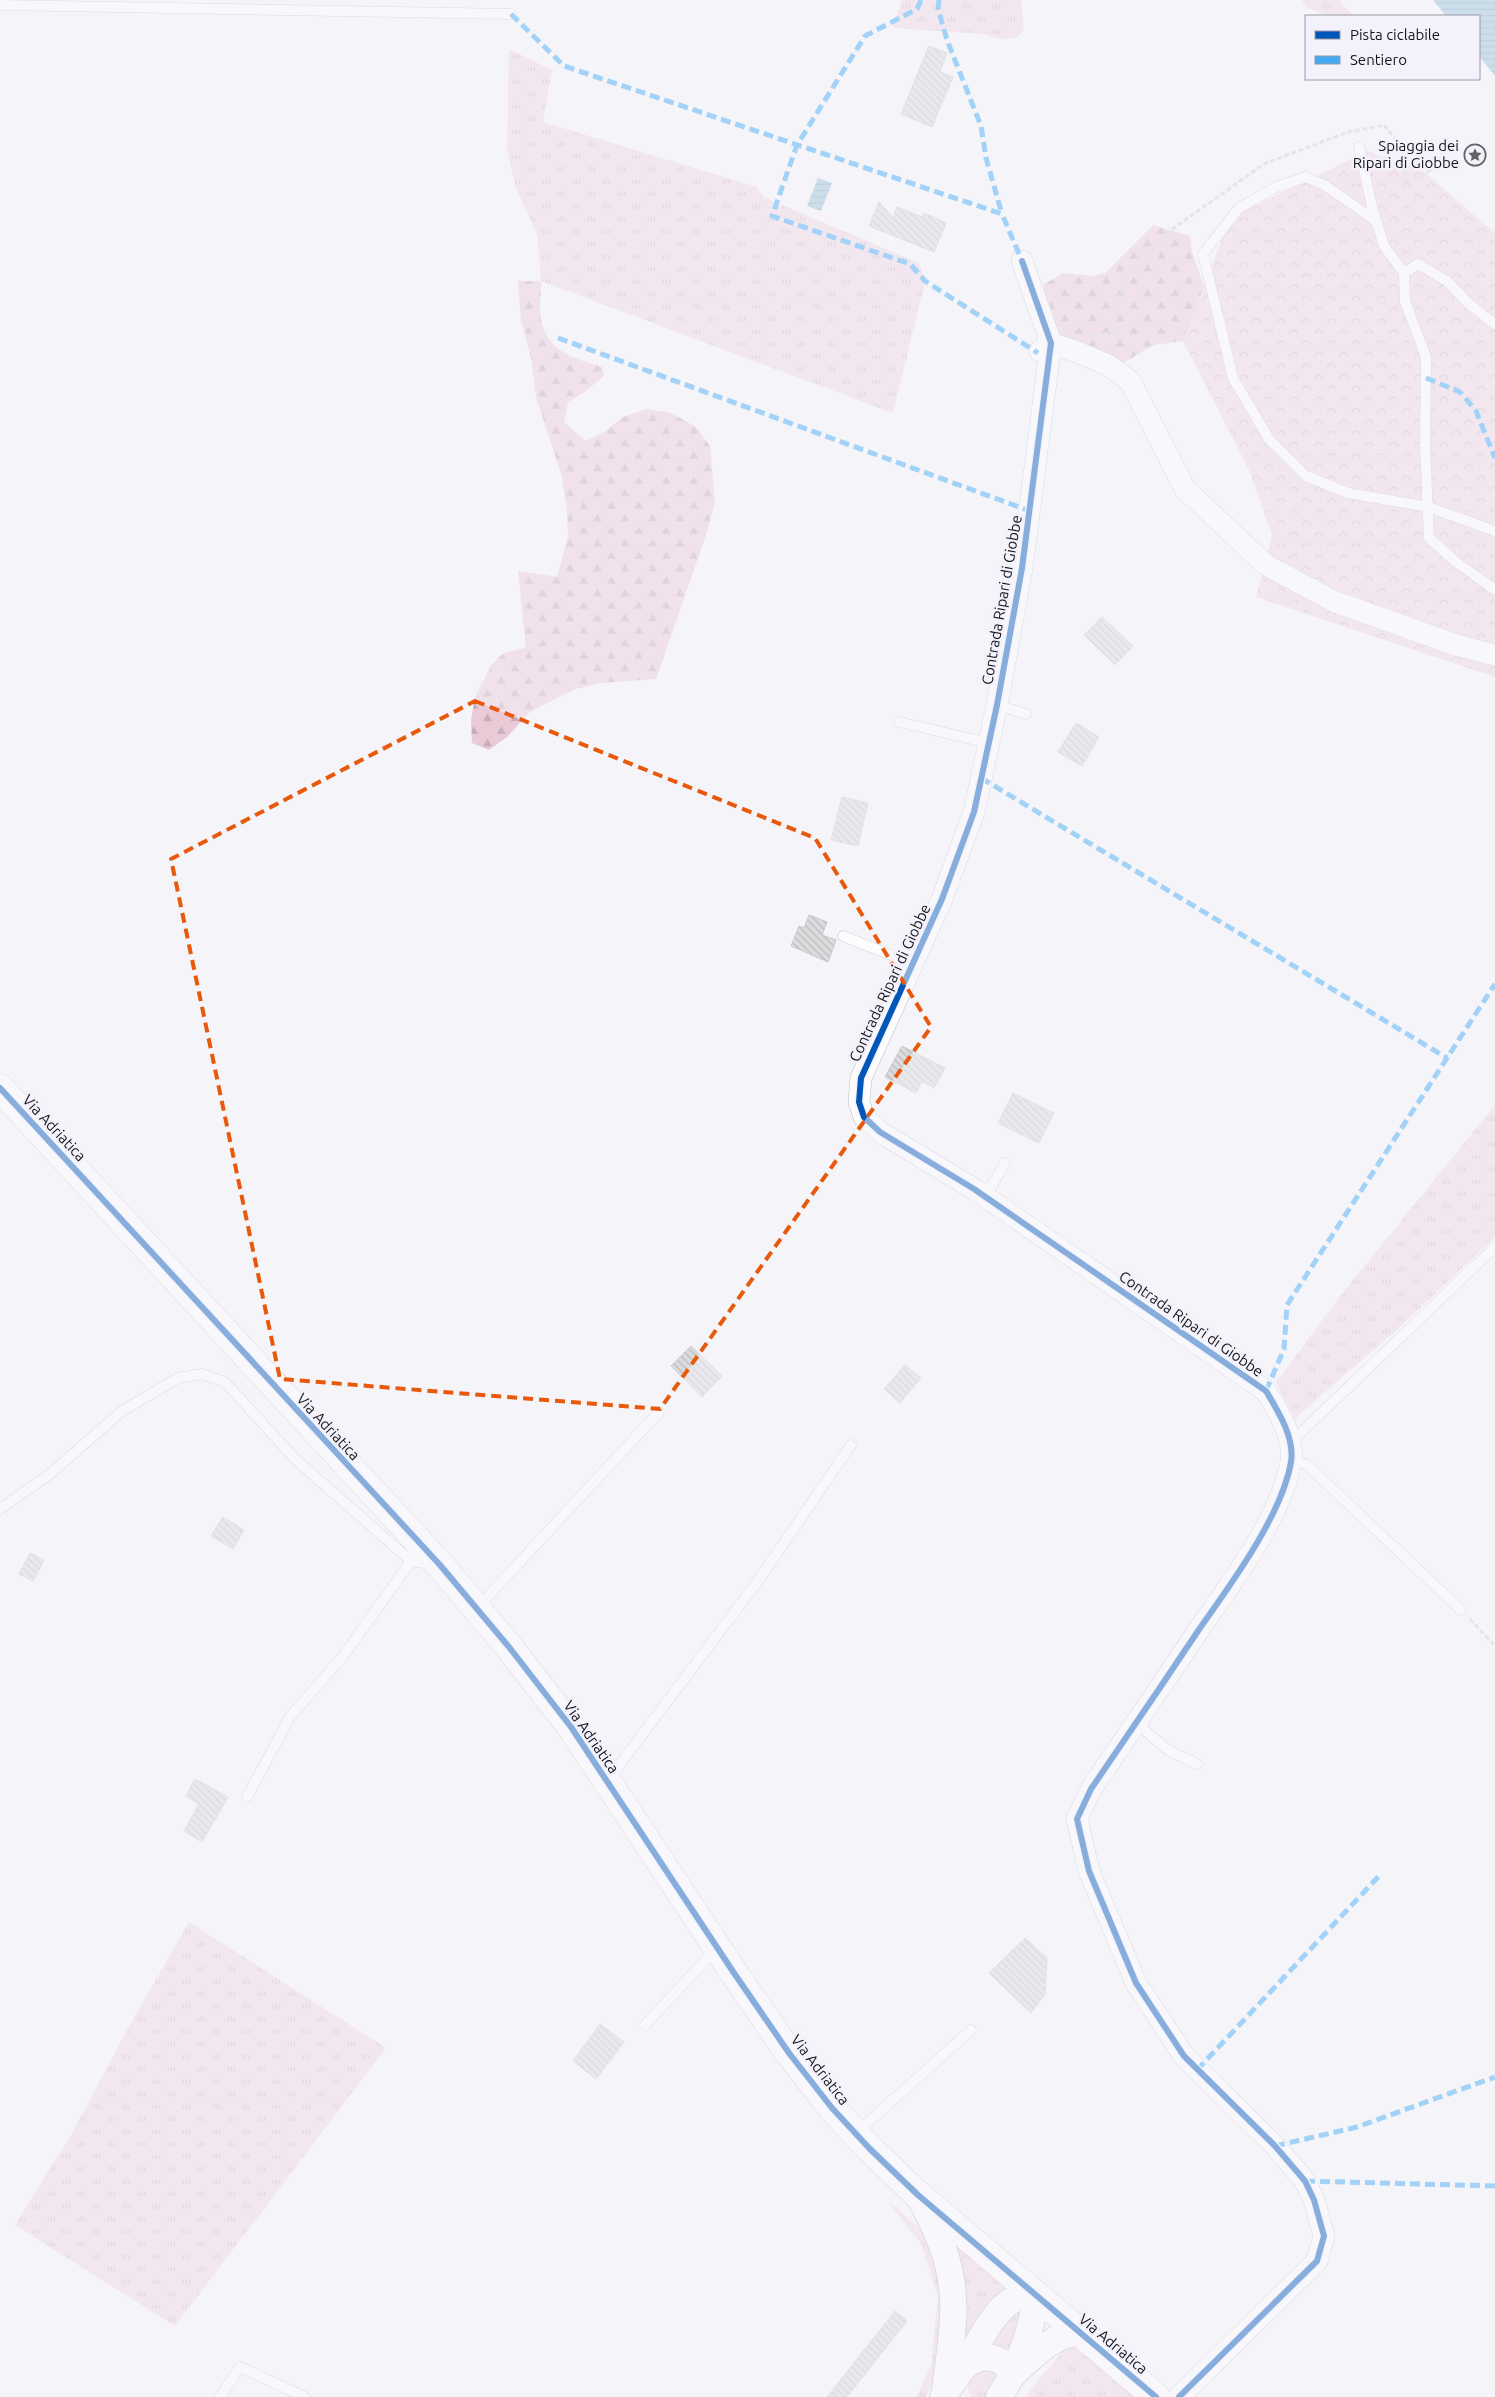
<svg xmlns="http://www.w3.org/2000/svg" width="1495" height="2397" font-family="Ubuntu,sans-serif">
  <defs>
    <pattern id="grass-tufts" width="24" height="20" patternUnits="userSpaceOnUse" patternTransform="scale(1.25)"><rect width="24" height="20" fill="#f2d7e2"/><path d="M3 7l-1-3M5 7V3M7 7l1-3M15 17l-1-3M17 17v-4M19 17l1-3" fill="none" stroke="#cfb8c1"/></pattern>
    <pattern id="forest-firs" width="22" height="20" patternUnits="userSpaceOnUse" patternTransform="scale(1.25)"><rect width="22" height="20" fill="#eacad7"/><path d="M5 1l3.5 6h-7zM16 11l3.5 6h-7z" fill="#c8adb8"/></pattern>
    <pattern id="park-crowns" width="20" height="18" patternUnits="userSpaceOnUse" patternTransform="scale(1.25)"><rect width="20" height="18" fill="#f2d7e2"/><path d="M2 6a3 3 0 1 1 6 0M12 15a3 3 0 1 1 6 0" fill="none" stroke="#cfb8c1"/></pattern>
    <pattern id="water-rules" width="6" height="5" patternUnits="userSpaceOnUse" patternTransform="scale(1.25)"><rect width="6" height="5" fill="#9cc2d9"/><path d="M0 2.5h6" fill="none" stroke="#86a6ba"/></pattern>
    <pattern id="building-back-hatch" width="6" height="6" patternUnits="userSpaceOnUse" patternTransform="scale(1.25)"><rect width="6" height="6" fill="#dcdbde"/><path d="M-1 5l2 2M0 0l6 6M5-1l2 2" fill="none" stroke="#bcbbbe"/></pattern>
  </defs>
  <rect width="100%" height="100%" fill="#f4f4f9"/>
  <g fill="url(#grass-tufts)">
    <polygon points="902,0 1021,0 1024,29 1017,38 1001,39 983,34 893,28"/>
    <polygon points="1302,0 1339,0 1353,16 1327,16 1306,7"/>
    <polygon points="509,49 552,70 543,122 757,187 763,197 919,263 925,281 893,413 541,281 537,234 516,189 507,149"/>
    <polygon points="1495,1105 1495,1237 1399,1328 1294,1419 1276,1382 1341,1295"/>
    <polygon points="189,1922 386,2048 175,2326 15,2225 71,2135 126,2032"/>
    <polygon points="888,2201 923,2231 946,2279 945,2323 932,2383 926,2397 917,2397 931,2365 938,2297 921,2244"/>
    <polygon points="951,2240 1008,2287 964,2352"/>
    <polygon points="1017,2310 1022,2310 1009,2352 990,2346 1005,2322"/>
    <polygon points="1071,2341 1136,2397 1029,2397 1026,2395"/>
    <path d="M 986,2369 L 1001,2371 L 988,2397 L 971,2397 C 964,2381 970,2372 986,2369 Z"/>
  </g>
  <g fill="url(#forest-firs)">
    <polygon points="1153,225 1190,236 1192,252 1204,287 1183,341 1154,345 1123,363 1055,335 1042,308 1044,284 1064,273 1093,276 1105,273"/>
    <path d="M 518,281 L 541,281 C 542,292 539,302 540,312 C 543,350 572,358 602,367 L 604,376 L 586,391 L 568,402 L 564,422 L 586,441 L 604,432 L 623,417 L 647,409 L 671,413 L 696,427 L 710,446 L 715,502 L 707,532 L 656,679 L 600,683 L 572,690 L 530,712 L 507,737 L 489,750 L 472,743 L 471,720 L 475,697 L 492,664 L 504,653 L 526,648 L 518,571 L 557,577 L 568,537 L 567,510 L 562,477 L 536,397 L 531,358 L 521,319 Z"/>
  </g>
  <polygon fill="url(#park-crowns)" points="1368,151 1423,171 1495,233 1495,677 1256,597 1272,535 1250,472 1183,341 1230,218"/>
  <g fill="url(#water-rules)">
    <polygon points="1433,0 1495,0 1495,76 1479,56 1479,16 1446,16"/>
    <polygon points="818,178 832,183 821,211 807,206"/>
  </g>
  <g fill="url(#building-back-hatch)" stroke="#cbcacd">
    <polygon points="929,46 947,53 940,72 953,77 932,127 901,114"/>
    <polygon points="879,202 893,218 897,207 922,217 924,213 946,223 934,252 869,226"/>
    <polygon points="1102,617 1133,646 1115,665 1084,635"/>
    <polygon points="1076,723 1099,737 1082,766 1058,752"/>
    <polygon points="842,797 868,803 858,846 831,840"/>
    <polygon points="809,915 827,922 822,935 836,940 828,962 791,946 799,926 804,928"/>
    <polygon points="902,1046 945,1068 934,1088 922,1081 916,1093 885,1077"/>
    <polygon points="1013,1093 1054,1113 1039,1143 998,1123"/>
    <polygon points="691,1346 722,1376 702,1397 671,1366"/>
    <polygon points="905,1365 921,1378 900,1403 884,1389"/>
    <polygon points="223,1517 244,1530 233,1549 211,1536"/>
    <polygon points="30,1553 44,1560 33,1581 19,1574"/>
    <polygon points="195,1779 228,1797 202,1842 184,1831 199,1804 186,1796"/>
    <polygon points="1025,1938 1047,1958 1045,1994 1031,2013 989,1973"/>
    <polygon points="600,2024 624,2042 596,2079 573,2061"/>
    <polygon points="895,2311 907,2321 847,2397 827,2397"/>
  </g>
  <g fill="none" stroke-linecap="round" stroke-linejoin="round">
    <g stroke="#bebec2" stroke-width="11">
      <g id="service">
        <polyline points="0,5 511,14"/>
        <polyline points="1359,147 1372,207 1384,246 1404,273"/>
        <polyline points="1376,221 1326,186 1306,177 1276,187 1239,208 1203,254 1233,378 1269,439 1306,476 1348,493 1428,507 1495,531"/>
        <polyline points="1495,324 1467,302 1447,281 1418,264 1404,273 1405,301 1426,357 1425,445 1429,538 1456,562 1495,590"/>
        <polyline points="997,705 1026,714"/>
        <polyline points="899,722 989,743"/>
        <polyline points="843,936 914,964"/>
        <polyline points="985,1197 1005,1163"/>
        <polyline points="1290,1443 1495,1247"/>
        <polyline points="1291,1460 1306,1464 1461,1610"/>
        <polyline points="0,1509 50,1474 122,1411 178,1378 202,1374 225,1382 295,1459 411,1561 431,1564"/>
        <polyline points="477,1608 659,1412"/>
        <polyline points="1136,1723 1168,1750 1197,1764"/>
        <polyline points="608,1780 758,1581 851,1445"/>
        <polyline points="247,1797 290,1717 344,1655 411,1561"/>
        <polyline points="645,2025 716,1949"/>
        <polyline points="856,2133 971,2030"/>
        <polyline points="220,2397 240,2367 305,2397"/>
      </g>
    </g>
    <g stroke="#bebec2" stroke-width="22">
      <g id="minor">
        <path d="M 1022,261 L 1051,343 L 1022,568 L 997,705 L 974,812 L 942,899 L 861,1078 L 859,1102 L 864,1117 L 880,1132 L 974,1189 L 1266,1391 C 1278,1411 1295,1438 1291,1462 C 1282,1515 1231,1584 1200,1628 C 1164,1682 1128,1735 1091,1789 L 1077,1819 L 1089,1871 L 1136,1983 L 1184,2056 L 1275,2146 L 1305,2181 L 1314,2200 L 1324,2236 L 1317,2261 L 1179,2397"/>
        <polyline points="1040,351 1051,343 1077,352 1108,365 1130,381 1185,489 1266,565 1333,601 1456,645 1495,655"/>
      </g>
    </g>
    <g stroke="#bebec2" stroke-width="28">
      <g id="tertiary">
        <path d="M 920,2198 C 937,2230 952,2262 953,2299 C 955,2330 948,2361 945,2392"/>
        <path d="M 965,2366 C 982,2352 1001,2355 1013,2374"/>
        <path d="M 1013,2374 C 1032,2358 1054,2332 1080,2333"/>
        <path d="M 943,2397 C 950,2386 958,2376 965,2365 C 981,2340 999,2293 1034,2294 C 1036,2323 1016,2373 999,2397"/>
      </g>
    </g>
    <g stroke="#bebec2" stroke-width="29">
      <polyline id="secondary" points="0,1088 440,1565 509,1647 571,1727 734,1973 789,2053 832,2108 870,2149 918,2195 1156,2397"/>
    </g>
    <g stroke="#d3d3d4" stroke-width="3" stroke-dasharray="5 2.5" stroke-linecap="butt">
      <polyline points="1089,335 1116,332 1117,304 1127,274 1142,257 1171,230 1264,164 1348,132 1384,125 1406,152 1405,183 1431,170 1442,154 1447,153 1447,146"/>
      <polyline points="1470,1619 1495,1646"/>
    </g>
    <use href="#service" stroke="#fdfdfe" stroke-width="10"/>
    <use href="#minor" stroke="#fdfdfe" stroke-width="21"/>
    <use href="#tertiary" stroke="#fdfdfe" stroke-width="26"/>
    <use href="#secondary" stroke="#fdfdfe" stroke-width="28"/>
    <g stroke="#3fa9f5" stroke-width="5" stroke-dasharray="10 5" stroke-linecap="butt">
      <polyline points="921,0 917,9 865,36 797,145 772,216 910,264 925,281 1038,353"/>
      <polyline points="939,0 938,9 947,40 981,126 986,158 1002,214"/>
      <polyline points="511,14 564,66 1002,214 1022,261"/>
      <polyline points="558,338 1030,511"/>
      <polyline points="1426,378 1460,392 1476,411 1495,458"/>
      <polyline points="981,778 1447,1058"/>
      <polyline points="1266,1391 1284,1349 1287,1305 1495,984"/>
      <polyline points="1197,2070 1379,1876"/>
      <polyline points="1275,2146 1357,2127 1495,2077"/>
      <polyline points="1305,2181 1495,2186"/>
    </g>
    <g stroke="#f3f1fc" stroke-width="9">
      <g id="cycleway">
        <path d="M 1022,261 L 1051,343 L 1022,568 L 997,705 L 974,812 L 942,899 L 861,1078 L 859,1102 L 864,1117 L 880,1132 L 974,1189 L 1266,1391 C 1278,1411 1295,1438 1291,1462 C 1282,1515 1231,1584 1200,1628 C 1164,1682 1128,1735 1091,1789 L 1077,1819 L 1089,1871 L 1136,1983 L 1184,2056 L 1275,2146 L 1305,2181 L 1314,2200 L 1324,2236 L 1317,2261 L 1179,2397"/>
        <polyline points="0,1088 440,1565 509,1647 571,1727 734,1973 789,2053 832,2108 870,2149 918,2195 1156,2397"/>
      </g>
    </g>
    <use href="#cycleway" stroke="#0057b8" stroke-width="6"/>
  </g>
  <path d="M0 0H1495V2397H0ZM 475,701 L 815,838 L 931,1027 L 660,1409 L 280,1379 L 171,859 Z" fill="#f4f4f9" fill-opacity=".55" fill-rule="evenodd"/>
  <path fill="none" stroke="#e8590c" stroke-width="4" stroke-dasharray="10 6" stroke-linejoin="round" d="M 475,701 L 815,838 L 931,1027 L 660,1409 L 280,1379 L 171,859 Z"/>
  <defs>
    <g id="sight-ring" transform="scale(1.125)"><circle r="9.5" fill="#f3f1fc" stroke="#636267" stroke-width="1.5"/><path d="M0-6L1.8-2.2L6-1.7L2.9 1.2L3.7 5.4L0 3.3L-3.7 5.4L-2.9 1.2L-6-1.7L-1.8-2.2Z" fill="#636267"/></g>
  </defs>
  <g fill-rule="evenodd">
    <use href="#sight-ring" x="1475" y="155"/>
  </g>
  <g text-anchor="middle" stroke-width="5" stroke-linejoin="round" paint-order="stroke">
    <g font-size="15" fill="#151418" stroke="#f3f1fc" text-anchor="end">
      <text x="1459" y="151">Spiaggia dei<tspan x="1459" dy="17">Ripari di Giobbe</tspan></text>
    </g>
    <g font-size="15" fill="#151418" stroke="#f3f1fc">
      <text transform="translate(1002 600) rotate(-80)" y="5">Contrada Ripari di Giobbe</text>
      <text transform="translate(890 983) rotate(-65)" y="5">Contrada Ripari di Giobbe</text>
      <text transform="translate(54 1128) rotate(47)" y="5">Via Adriatica</text>
      <text transform="translate(1191 1324) rotate(35)" y="5">Contrada Ripari di Giobbe</text>
      <text transform="translate(328 1427) rotate(47)" y="5">Via Adriatica</text>
      <text transform="translate(591 1737) rotate(55)" y="5">Via Adriatica</text>
      <text transform="translate(820 2070) rotate(52)" y="5">Via Adriatica</text>
      <text transform="translate(1113 2344) rotate(40)" y="5">Via Adriatica</text>
    </g>
  </g>
  <rect x="1305" y="15" width="175" height="65" fill="#f3f1fc" stroke="#9a99a1"/>
  <rect x="1315" y="31" width="25" height="8" fill="#0057b8" stroke="#9a99a1"/>
  <text x="1350" y="40" font-size="15" fill="#151418">Pista ciclabile</text>
  <rect x="1315" y="56" width="25" height="8" fill="#3fa9f5" stroke="#9a99a1"/>
  <text x="1350" y="65" font-size="15" fill="#151418">Sentiero</text>
</svg>
